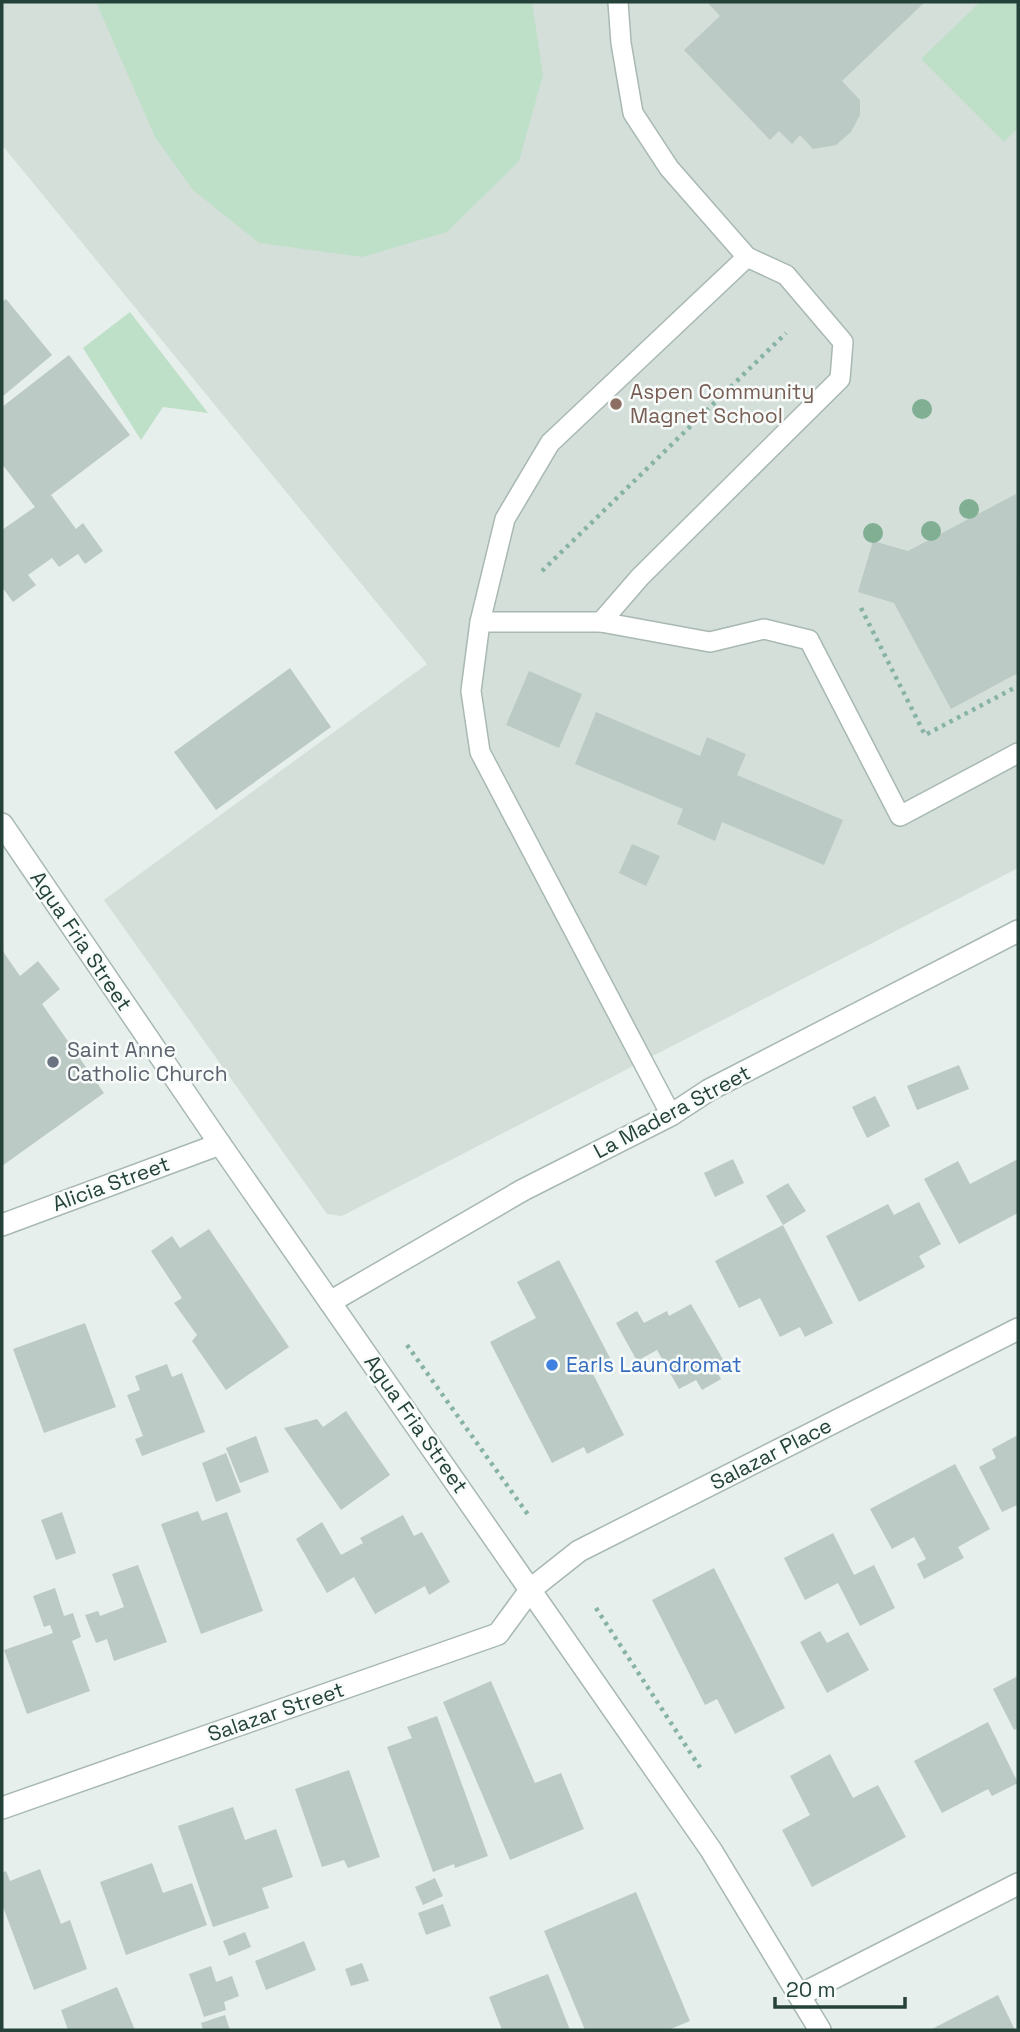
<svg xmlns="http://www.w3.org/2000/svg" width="1020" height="2032" font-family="'Space Grotesk',sans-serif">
  <rect width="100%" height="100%" fill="#e6efeb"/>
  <polygon fill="#d4dfda" points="2,2 1018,2 1018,868 342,1216 327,1214 104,900 427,664 2,145"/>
  <g fill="#bfe0c8">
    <polygon points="96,2 532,2 543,75 519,161 447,232 362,257 259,243 193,190 155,137"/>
    <polygon points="980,2 1018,2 1018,128 1004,142 921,59"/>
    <polygon points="130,312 208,413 163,407 141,440 83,348"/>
  </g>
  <g fill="#bbcac4">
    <polygon points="707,2 925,2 842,81 860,100 860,115 851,132 836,145 813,149 800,135 792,144 779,131 770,140 684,50 720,16"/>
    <polygon points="6,299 52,355 2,397 2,302"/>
    <polygon points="69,355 130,435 51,495 76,529 83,523 103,551 85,564 78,554 59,567 52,558 28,575 36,585 13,602 2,587 2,530 35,507 2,464 2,407"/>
    <polygon points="1016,494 1018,673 951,709 894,603 858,592 873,541 908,551"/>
    <polygon points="290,668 331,727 216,810 174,752"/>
    <polygon points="529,671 582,694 559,748 506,725"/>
    <polygon points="596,712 700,756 707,737 746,754 737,775 843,820 824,865 722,822 715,841 677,824 683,809 575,764"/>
    <polygon points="632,844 660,856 646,886 619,873"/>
    <polygon points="2,950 20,976 38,961 60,989 42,1004 104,1093 2,1166"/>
    <polygon points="959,1065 969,1089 917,1110 907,1086"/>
    <polygon points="875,1096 890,1126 867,1138 852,1107"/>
    <polygon points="733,1159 744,1183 715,1197 704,1173"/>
    <polygon points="1018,1159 1018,1213 959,1244 924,1179 958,1161 970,1184"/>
    <polygon points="788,1183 806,1211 783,1225 833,1323 805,1337 800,1327 780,1337 760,1298 739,1308 715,1261 783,1225 766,1196"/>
    <polygon points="919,1202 941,1244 919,1256 925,1267 859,1302 826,1236 888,1204 894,1215"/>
    <polygon points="209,1229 289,1347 226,1390 192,1341 197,1335 174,1303 182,1298 151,1251 172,1236 180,1248"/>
    <polygon points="559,1260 611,1360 591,1370 624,1435 587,1454 584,1447 552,1463 490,1342 536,1318 517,1282"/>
    <polygon points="691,1304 725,1363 715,1368 721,1379 702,1390 696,1380 679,1389 657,1350 637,1361 616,1323 637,1311 644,1323 667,1311 669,1316"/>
    <polygon points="85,1323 116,1407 44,1433 13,1349"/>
    <polygon points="167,1364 172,1377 182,1373 205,1432 142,1456 135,1439 143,1436 127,1395 140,1390 135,1376"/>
    <polygon points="346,1411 390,1475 341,1510 284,1428 317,1419 323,1427"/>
    <polygon points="1018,1435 1018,1508 1017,1505 1002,1512 979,1467 996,1458 992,1449"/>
    <polygon points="256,1436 269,1472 240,1483 226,1448"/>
    <polygon points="226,1453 241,1492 216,1502 202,1463"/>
    <polygon points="955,1464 990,1529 958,1547 964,1558 924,1579 917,1564 926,1559 914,1537 892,1549 870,1509"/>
    <polygon points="198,1511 202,1521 227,1512 263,1611 201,1634 161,1524"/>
    <polygon points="62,1512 76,1553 56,1560 41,1520"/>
    <polygon points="403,1515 414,1536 422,1532 450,1582 429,1595 425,1586 375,1614 354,1577 327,1593 296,1539 322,1522 341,1555 363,1543 360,1538"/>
    <polygon points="833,1533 854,1575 874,1565 895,1608 860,1626 838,1583 805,1600 784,1558"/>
    <polygon points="138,1565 167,1642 114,1661 107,1639 96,1643 85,1615 98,1611 100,1616 124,1607 112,1574"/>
    <polygon points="714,1568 785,1708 735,1734 717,1699 705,1705 652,1600"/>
    <polygon points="55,1588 64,1616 73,1613 81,1637 72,1641 90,1691 27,1714 4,1650 53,1633 50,1625 44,1627 33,1596"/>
    <polygon points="820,1631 827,1643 848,1632 869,1670 827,1693 800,1642"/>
    <polygon points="1018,1676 1018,1728 1014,1730 993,1689"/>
    <polygon points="491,1681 535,1783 561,1773 584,1829 510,1860 443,1702"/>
    <polygon points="437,1716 488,1856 455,1868 454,1864 433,1872 387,1747 412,1738 407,1727"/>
    <polygon points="988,1722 1018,1783 992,1796 988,1789 942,1813 914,1761"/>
    <polygon points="830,1754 853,1798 878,1785 906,1837 812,1887 782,1830 810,1815 790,1776"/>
    <polygon points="349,1770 380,1857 348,1868 344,1860 322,1867 295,1789"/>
    <polygon points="233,1807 245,1840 276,1829 293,1877 262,1888 269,1908 213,1927 178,1826"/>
    <polygon points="152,1863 163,1893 192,1883 207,1925 126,1955 100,1882"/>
    <polygon points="40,1869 61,1924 70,1920 87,1969 34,1990 2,1904 2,1873 6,1871 10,1881"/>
    <polygon points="435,1878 443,1896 423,1905 415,1887"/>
    <polygon points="636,1892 690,2021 668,2030 585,2030 544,1931"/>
    <polygon points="443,1904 451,1926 426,1935 418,1913"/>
    <polygon points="245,1932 251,1947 229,1956 223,1941"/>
    <polygon points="304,1941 316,1970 266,1990 255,1961"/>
    <polygon points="362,1963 369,1981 351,1986 345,1969"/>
    <polygon points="211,1966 216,1982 232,1976 239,1996 224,2002 226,2010 204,2017 189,1974"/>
    <polygon points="548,1974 570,2030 502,2030 489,1997"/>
    <polygon points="117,1987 135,2030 68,2030 61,2010"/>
    <polygon points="998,1995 1015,2030 930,2030"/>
    <polygon points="225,2015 230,2030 203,2030 201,2023"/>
  </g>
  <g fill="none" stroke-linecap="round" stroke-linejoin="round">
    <g stroke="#a8b8b2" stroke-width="22">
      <g id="service">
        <polyline points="618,2 621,43 633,113 669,168 747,257"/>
        <polyline points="480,622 601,622 710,642 764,629 809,640 900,816 1018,753"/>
        <polyline points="601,622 640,577 840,379 843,342 786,275 747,257 550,443 505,519 480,622 471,691 480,752 671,1115"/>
      </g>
    </g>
    <g stroke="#a8b8b2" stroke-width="24">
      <g id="minor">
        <polyline points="2,1225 220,1144"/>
        <polyline points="330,1302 523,1190 671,1115 709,1090 1018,931"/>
        <polyline points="2,1808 498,1634 531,1589 579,1551 1018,1329"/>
        <polyline points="800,1995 1018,1884"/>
      </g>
    </g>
    <g stroke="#a8b8b2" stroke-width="24">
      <polyline id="tertiary" points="2,824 220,1144 711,1850 820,2030"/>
    </g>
    <g stroke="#86b3a5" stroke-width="4.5" stroke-dasharray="3.5 5" stroke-linecap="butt">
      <polyline points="542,571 786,333"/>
      <polyline points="861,608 925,735 1018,686"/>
      <polyline points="407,1345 529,1516"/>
      <polyline points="596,1608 701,1769"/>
    </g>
    <use href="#service" stroke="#fff" stroke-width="19"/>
    <use href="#minor" stroke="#fff" stroke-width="21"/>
    <use href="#tertiary" stroke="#fff" stroke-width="21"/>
  </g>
  <g fill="#80af93">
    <circle cx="922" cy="409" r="10"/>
    <circle cx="969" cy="509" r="10"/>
    <circle cx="931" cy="531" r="10"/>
    <circle cx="873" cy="533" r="10"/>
  </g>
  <circle fill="#8d6e63" stroke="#f7fbf9" stroke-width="2.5" cx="616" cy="404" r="7"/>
  <circle fill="#6b7280" stroke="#f7fbf9" stroke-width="2.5" cx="53" cy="1062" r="7"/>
  <circle fill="#3f7fe0" stroke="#f7fbf9" stroke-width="2.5" cx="552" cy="1365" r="7"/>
  <g text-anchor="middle" stroke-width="5" stroke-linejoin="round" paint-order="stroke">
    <g font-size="21" fill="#785e54" stroke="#f7fbf9" text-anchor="start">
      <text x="630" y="399">Aspen Community<tspan x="630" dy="24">Magnet School</tspan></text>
    </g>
    <g font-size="21" fill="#24423a" stroke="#f7fbf9">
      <text transform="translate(81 941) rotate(56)" y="7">Agua Fria Street</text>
      <text transform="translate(672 1112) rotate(-28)" y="7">La Madera Street</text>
      <text transform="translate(111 1184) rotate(-20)" y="7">Alicia Street</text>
      <text transform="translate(416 1424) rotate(55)" y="7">Agua Fria Street</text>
      <text transform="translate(771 1454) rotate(-27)" y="7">Salazar Place</text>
      <text transform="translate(276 1712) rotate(-19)" y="7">Salazar Street</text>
    </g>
    <g font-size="21" fill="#5b616d" stroke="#f7fbf9" text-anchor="start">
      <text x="67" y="1057">Saint Anne<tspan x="67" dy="24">Catholic Church</tspan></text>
    </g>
    <g font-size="21" fill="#366cbe" stroke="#f7fbf9" text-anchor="start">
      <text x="566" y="1372">Earls Laundromat</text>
    </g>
  </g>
  <rect width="1020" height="2032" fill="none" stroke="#24423a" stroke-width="7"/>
  <path d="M775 1997v10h130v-10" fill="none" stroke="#24423a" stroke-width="3.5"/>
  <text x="786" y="1997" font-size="21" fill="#24423a" stroke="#f7fbf9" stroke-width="5" paint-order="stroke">20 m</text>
</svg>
